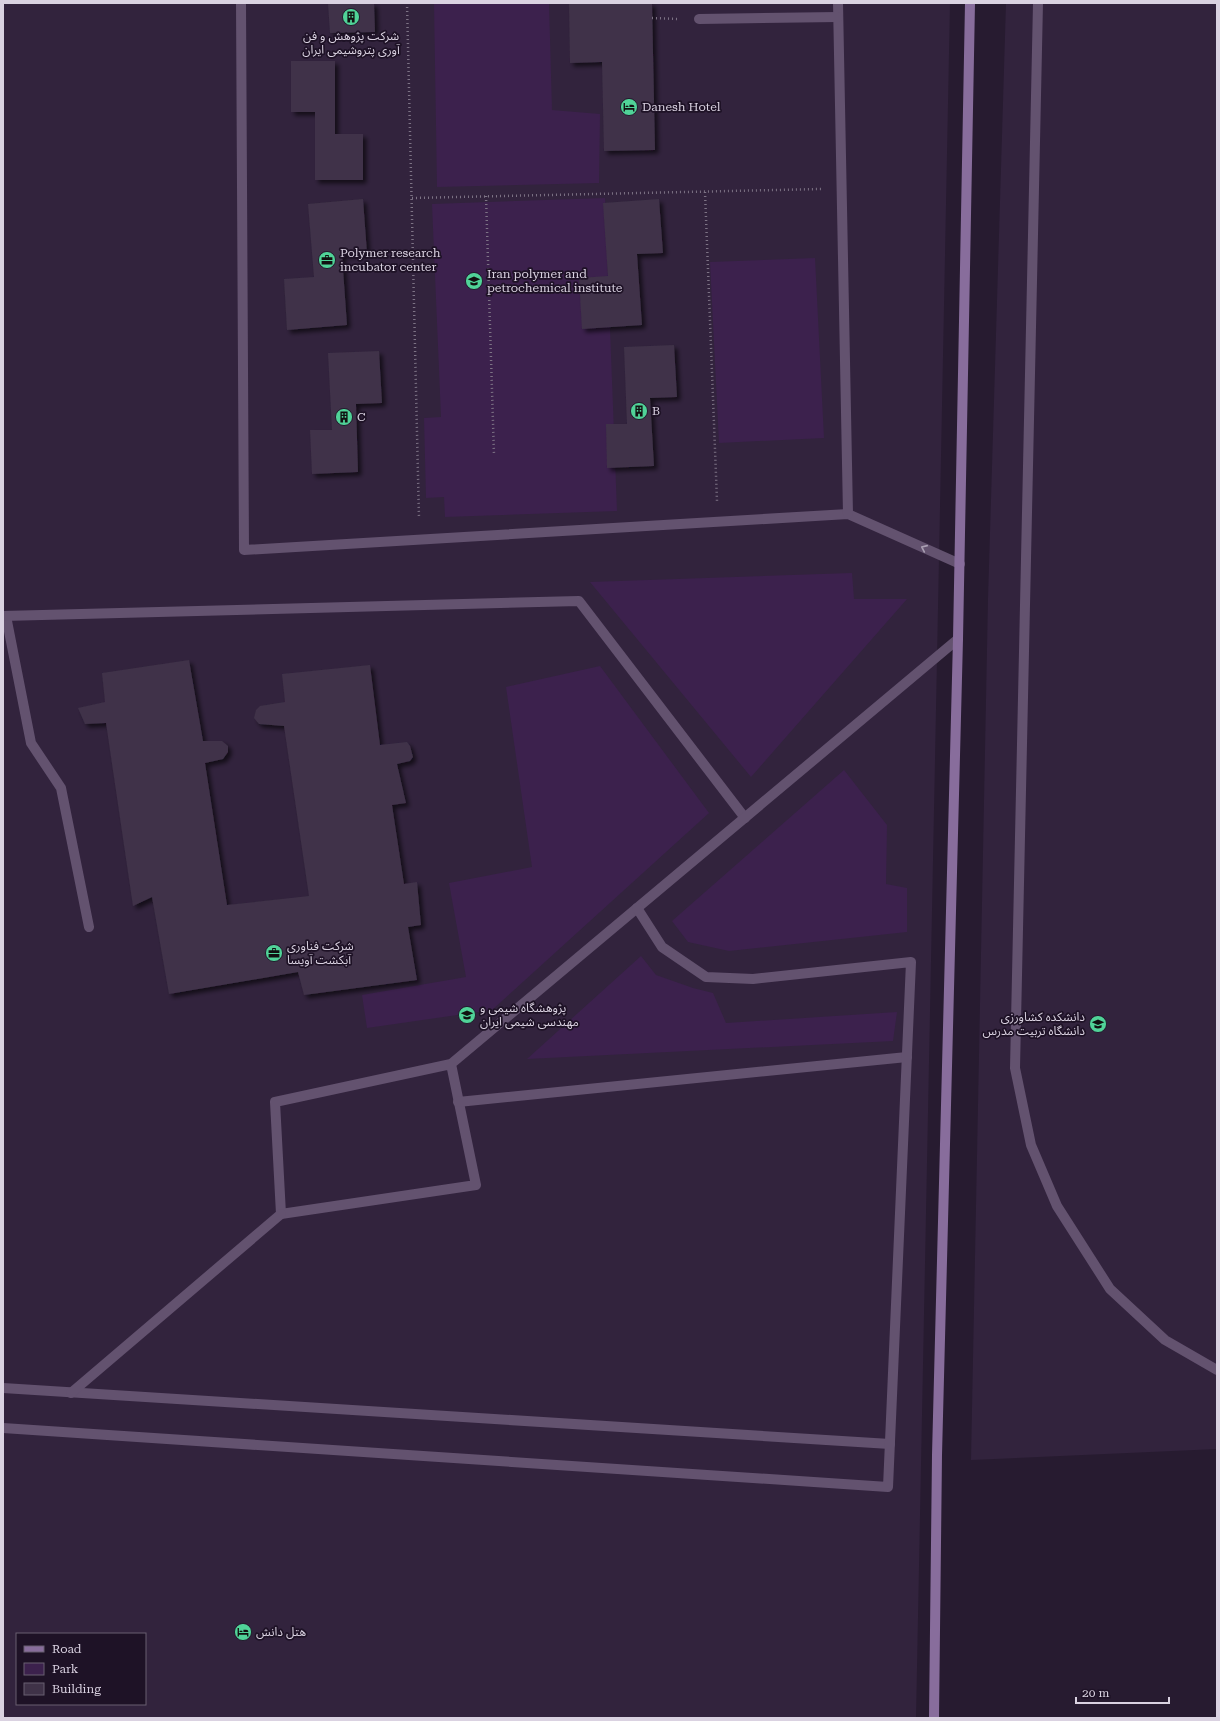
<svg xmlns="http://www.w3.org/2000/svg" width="1220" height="1721" font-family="'Roboto Serif','Noto Sans Arabic',serif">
  <defs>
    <filter id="shadow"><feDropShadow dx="3.5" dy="3.5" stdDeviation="2" flood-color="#0009"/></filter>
  </defs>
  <rect width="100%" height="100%" fill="#271b30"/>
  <g fill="#32233d" fill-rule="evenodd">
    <path d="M 3,3 L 950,3 L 916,1718 L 3,1718 ZM 17,1634 L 145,1634 L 145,1704 L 17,1704 Z"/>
    <polygon points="1006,3 1217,3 1217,1449 971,1460 988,599"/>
  </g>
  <g fill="#3c214d">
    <polygon points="434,3 549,3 552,110 600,114 599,183 437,187"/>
    <polygon points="605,198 617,511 445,517 444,497 426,498 424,418 441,417 432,204"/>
    <polygon points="815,258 824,438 719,443 710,262"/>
    <polygon points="852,573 854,599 907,599 751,777 590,582"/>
    <polygon points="600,666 709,813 492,1010 367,1028 362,995 466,977 449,883 532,867 506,687"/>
    <polygon points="844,770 887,825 886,884 907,888 907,932 729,951 688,942 672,921"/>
    <polygon points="641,956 656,975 693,988 713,993 726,1023 897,1012 893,1041 527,1059"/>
  </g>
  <g fill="#3f3248" filter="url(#shadow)">
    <polygon points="328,3 374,3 375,32 330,33"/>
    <polygon points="569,3 652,3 655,150 604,151 602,62 570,63"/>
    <polygon points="291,61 335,61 335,134 363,134 363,180 315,180 315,112 291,112"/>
    <polygon points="363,199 367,253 342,255 347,325 287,330 284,279 314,277 308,204"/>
    <polygon points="659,199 663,253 637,254 642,325 582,329 579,278 608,276 603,203"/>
    <polygon points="674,345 677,397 650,398 654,466 607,468 606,424 627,424 624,347"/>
    <polygon points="379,351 382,403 356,404 358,472 312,474 310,430 332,430 328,353"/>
    <polygon points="189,660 203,741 222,741 228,746 228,752 223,759 205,763 227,905 309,896 284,726 259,724 254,718 256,710 260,706 285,702 282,674 370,665 380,745 407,742 410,746 413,757 410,761 397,764 406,803 392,805 404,884 417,882 421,925 408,927 417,980 304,995 298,972 169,994 152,897 133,906 106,723 85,724 78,708 105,702 102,673"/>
  </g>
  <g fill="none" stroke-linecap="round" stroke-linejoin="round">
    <g stroke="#7d7385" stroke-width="2.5" stroke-dasharray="1 3" stroke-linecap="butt">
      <polyline points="407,3 419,518"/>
      <polyline points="652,18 679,19"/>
      <polyline points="705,192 717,501"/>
      <polyline points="486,196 494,455"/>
      <polyline points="412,198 821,189"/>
    </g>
    <g stroke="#63526f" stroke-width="10">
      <polyline points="1038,3 1015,1068 1031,1145 1057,1206 1110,1289 1165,1340 1217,1370"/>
      <polyline points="6,616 31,743 61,788 89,927"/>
    </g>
    <g stroke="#63526f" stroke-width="10">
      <polyline points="241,3 244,550 848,514 960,564"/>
      <polyline points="838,3 848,514"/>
      <polyline points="699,19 838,17"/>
      <polyline points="3,616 579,601 745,818"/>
      <polyline points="451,1064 476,1185 281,1214 275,1102 451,1064 958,639"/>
      <polyline points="458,1102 907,1057"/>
      <polyline points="3,1388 890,1444"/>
      <polyline points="71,1393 281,1214"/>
      <polyline points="3,1428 888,1487 911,962 753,979 706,977 662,947 637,908"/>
    </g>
    <polyline stroke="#886d9c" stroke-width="10" points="934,1718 937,1455 958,639 970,3"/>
  </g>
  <defs><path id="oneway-chevron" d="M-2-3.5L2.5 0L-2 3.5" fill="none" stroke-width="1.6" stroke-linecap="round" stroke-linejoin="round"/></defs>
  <use stroke="#aa9fb3" href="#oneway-chevron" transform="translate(924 548) rotate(-156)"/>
  <defs>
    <g id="building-disc" transform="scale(0.9)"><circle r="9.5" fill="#50d398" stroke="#1e1226"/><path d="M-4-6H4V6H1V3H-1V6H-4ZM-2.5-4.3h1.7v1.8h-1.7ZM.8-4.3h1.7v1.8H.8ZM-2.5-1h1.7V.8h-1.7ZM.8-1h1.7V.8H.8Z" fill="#111"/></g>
    <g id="hotel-disc" transform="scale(0.9)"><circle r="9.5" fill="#50d398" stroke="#1e1226"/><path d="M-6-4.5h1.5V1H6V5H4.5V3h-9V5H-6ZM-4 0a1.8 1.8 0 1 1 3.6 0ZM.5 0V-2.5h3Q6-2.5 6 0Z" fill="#111"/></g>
    <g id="office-disc" transform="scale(0.9)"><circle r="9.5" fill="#50d398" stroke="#1e1226"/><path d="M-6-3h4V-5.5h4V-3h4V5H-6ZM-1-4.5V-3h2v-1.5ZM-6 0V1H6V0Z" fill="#111"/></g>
    <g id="university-disc" transform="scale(0.9)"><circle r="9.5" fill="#50d398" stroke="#1e1226"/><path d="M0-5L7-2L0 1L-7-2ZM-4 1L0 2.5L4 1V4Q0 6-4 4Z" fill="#111"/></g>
  </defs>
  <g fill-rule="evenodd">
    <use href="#building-disc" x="351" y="17"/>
    <use href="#hotel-disc" x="629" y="107"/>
    <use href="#office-disc" x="327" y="260"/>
    <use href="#university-disc" x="474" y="281"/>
    <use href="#building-disc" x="639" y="411"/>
    <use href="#building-disc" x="344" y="417"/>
    <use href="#office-disc" x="274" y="953"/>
    <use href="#university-disc" x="467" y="1015"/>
    <use href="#university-disc" x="1098" y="1024"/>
    <use href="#hotel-disc" x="243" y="1632"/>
  </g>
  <g text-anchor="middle" stroke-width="3.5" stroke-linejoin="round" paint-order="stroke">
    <g font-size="12" fill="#dad2e1" stroke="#1e1226" text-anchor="start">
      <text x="351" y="40" text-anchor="middle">شرکت پژوهش و فن<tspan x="351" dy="14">آوری پتروشیمی ایران</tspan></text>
      <text x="642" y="111">Danesh Hotel</text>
      <text x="340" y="257">Polymer research<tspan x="340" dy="14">incubator center</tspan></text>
      <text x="487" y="278">Iran polymer and<tspan x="487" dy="14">petrochemical institute</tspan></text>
      <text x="652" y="415">B</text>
      <text x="357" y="421">C</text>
      <text x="287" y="950">شرکت فناوری<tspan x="287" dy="14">آبکشت آویسا</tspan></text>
      <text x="480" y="1012">پژوهشگاه شیمی و<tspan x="480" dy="14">مهندسی شیمی ایران</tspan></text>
      <text x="1085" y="1021" text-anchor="end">دانشکده کشاورزی<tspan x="1085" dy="14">دانشگاه تربیت مدرس</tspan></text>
      <text x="256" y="1636">هتل دانش</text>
    </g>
  </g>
  <rect width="1220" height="1721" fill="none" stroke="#dad2e1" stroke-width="8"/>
  <rect x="16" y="1633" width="130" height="72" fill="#1e1226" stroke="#695f71"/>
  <rect x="24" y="1646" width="20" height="6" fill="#886d9c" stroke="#695f71"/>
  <text x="52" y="1653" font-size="12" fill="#dad2e1">Road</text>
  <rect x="24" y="1663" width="20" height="12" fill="#3c214d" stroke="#695f71"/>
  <text x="52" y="1673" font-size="12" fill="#dad2e1">Park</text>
  <rect x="24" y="1683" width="20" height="12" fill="#3f3248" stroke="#695f71"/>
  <text x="52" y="1693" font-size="12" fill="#dad2e1">Building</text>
  <path d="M1076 1697v6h93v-6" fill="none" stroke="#dad2e1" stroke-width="2"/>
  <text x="1082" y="1697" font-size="12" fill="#dad2e1" stroke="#1e1226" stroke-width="3" paint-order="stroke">20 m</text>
</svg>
